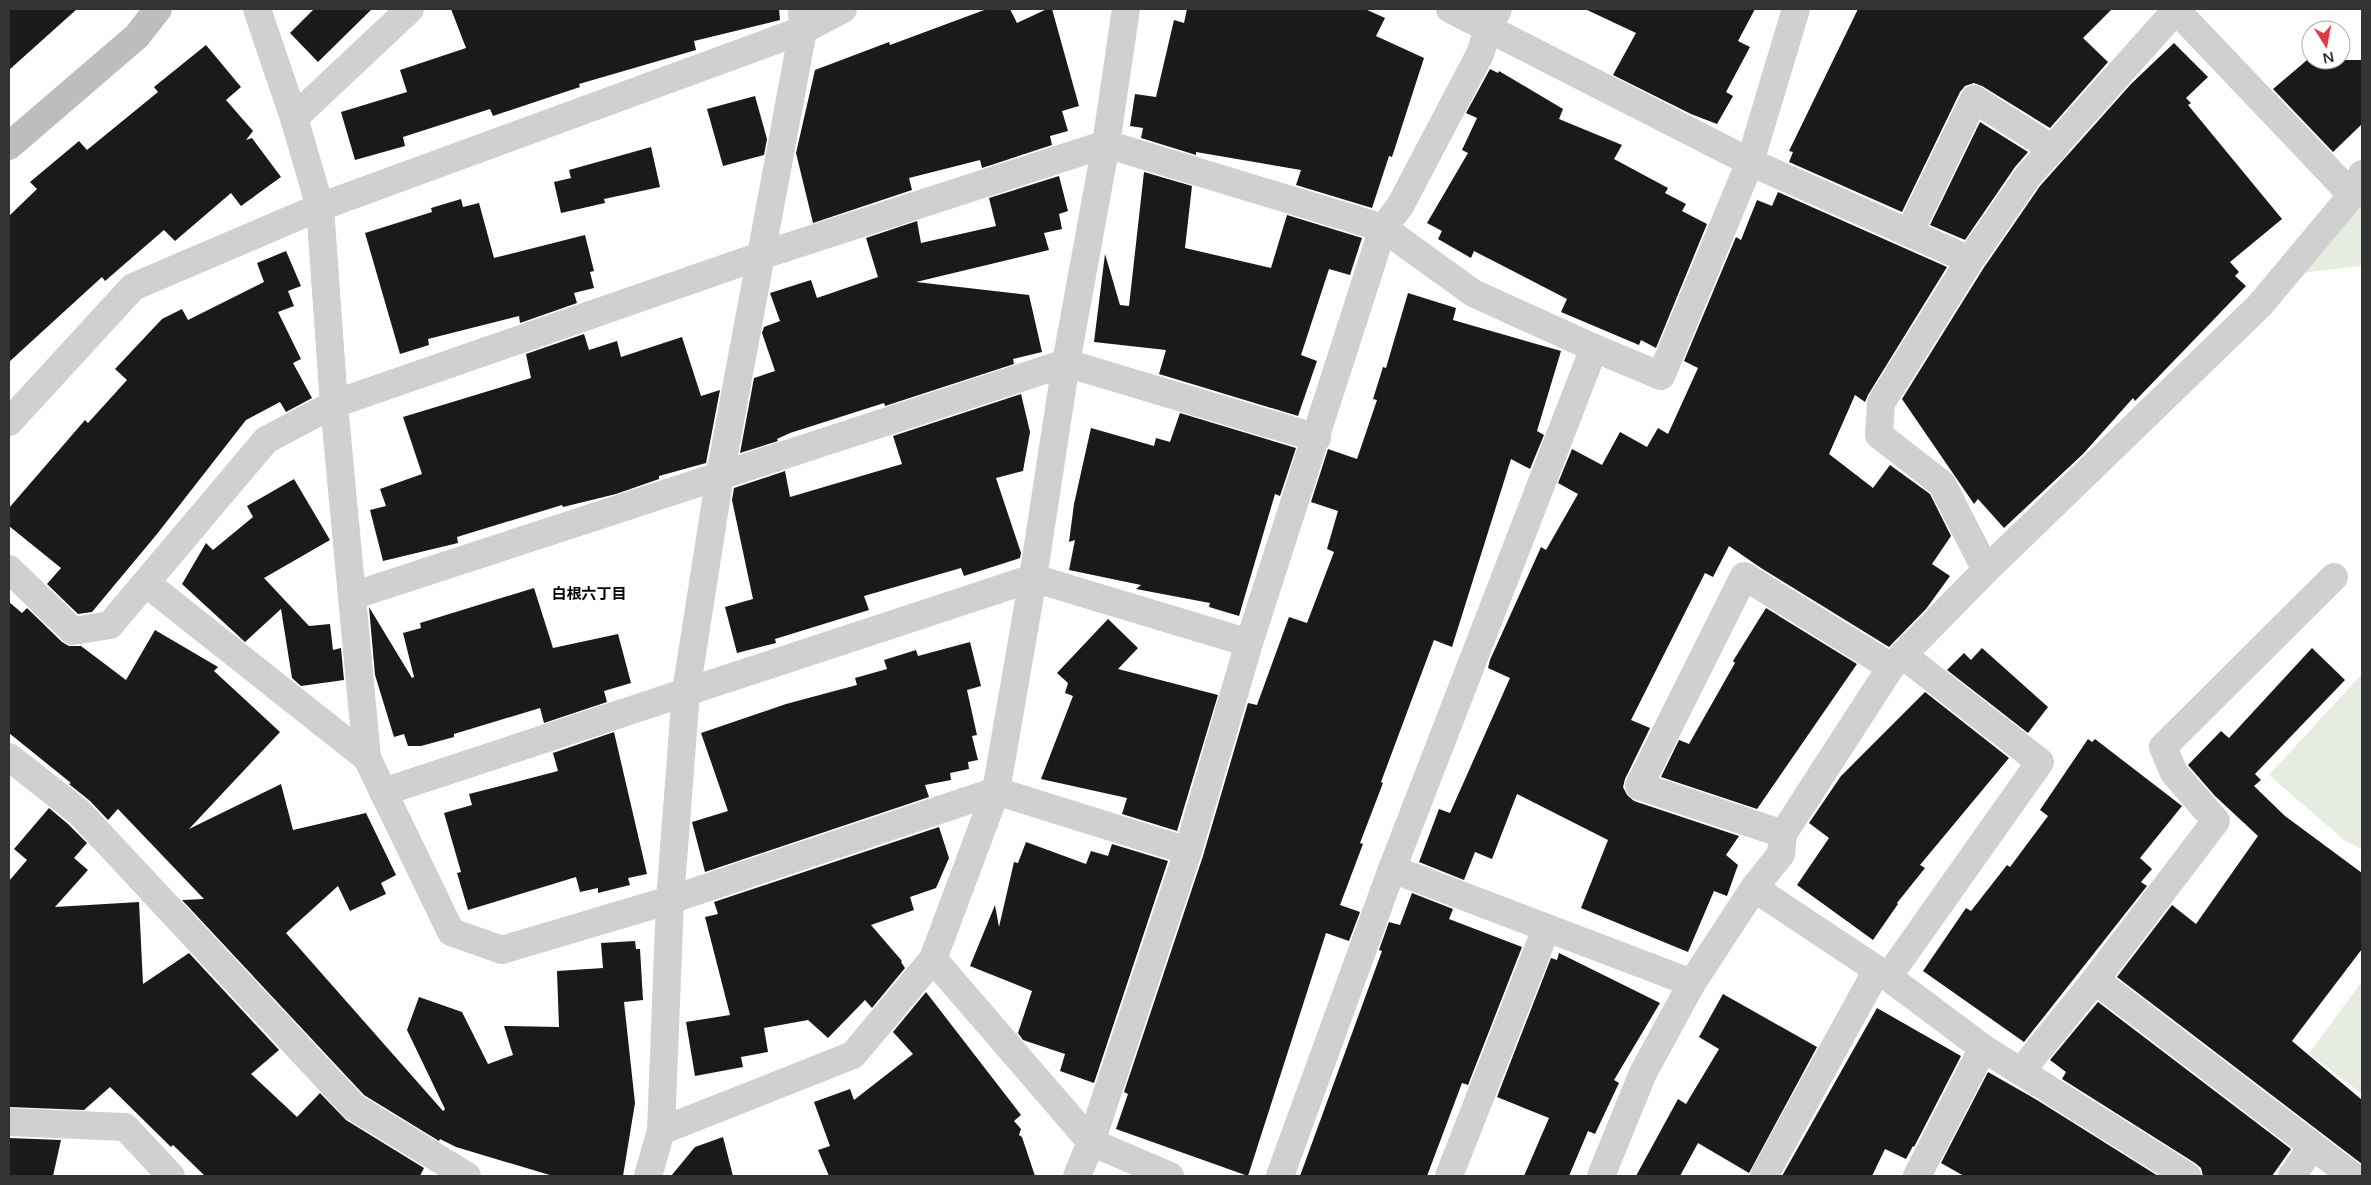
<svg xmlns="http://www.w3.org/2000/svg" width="2371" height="1185" font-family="'Varela Round','Noto Sans JP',sans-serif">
  <rect width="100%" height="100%" fill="#fff"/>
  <g fill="#e6ecdf">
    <polygon points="2362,200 2362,266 2300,273"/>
    <polygon points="2362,674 2362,849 2345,841 2269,775"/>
    <polygon points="2362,981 2362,1094 2309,1054"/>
  </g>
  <g fill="#1a1a1a">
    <polygon points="9,9 77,9 9,70"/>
    <polygon points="314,9 372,9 318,62 290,33"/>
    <polygon points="451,9 779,9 780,20 694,41 696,50 579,84 580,87 493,116 490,109 403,137 405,146 355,160 341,112 407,92 400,70 466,48"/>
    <polygon points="987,9 1010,9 1017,23 1047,9 1052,9 1079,106 1062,111 1068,131 1050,136 1052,145 982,168 980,160 909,178 912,190 813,223 796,153 815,70 889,42 890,45"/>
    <polygon points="1187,9 1365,9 1385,18 1376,36 1424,58 1392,157 1389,156 1372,208 1296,185 1301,170 1196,152 1196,155 1141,138 1143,128 1130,126 1135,94 1156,97 1174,20 1184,23"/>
    <polygon points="1585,9 1755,9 1738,41 1750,47 1726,92 1733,96 1717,124 1691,114 1613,75 1636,33"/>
    <polygon points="1858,9 2112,9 2083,38 2108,62 2050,128 1982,86 1974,83 1965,86 1960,92 1902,212 1789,162 1793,152 1789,151"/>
    <polygon points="2174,43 2208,77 2186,98 2191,103 2188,105 2282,219 2230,262 2239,272 2235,276 2246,286 2135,401 2133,398 2083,454 2004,528 1978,499 1974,504 1902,399 1983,269 2040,186 2131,84"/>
    <polygon points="206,45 241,87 226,100 253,131 246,140 252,138 281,177 241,206 231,193 175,241 164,230 105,281 102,277 9,362 9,216 37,189 30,182 79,141 87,150 158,92 154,87"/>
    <polygon points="2307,60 2362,60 2362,124 2333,152 2273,89"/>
    <polygon points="1490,69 1498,73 1499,71 1563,109 1559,119 1622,145 1614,159 1668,188 1665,193 1686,204 1682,211 1707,224 1656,348 1641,340 1639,345 1561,312 1567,299 1474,251 1471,258 1438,239 1442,231 1427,223 1468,153 1462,150 1477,118 1466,113"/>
    <polygon points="755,96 767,139 764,155 723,166 707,109"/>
    <polygon points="1980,122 2028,152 2015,167 1965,240 1930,225"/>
    <polygon points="651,147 660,187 604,199 605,203 561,213 554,182 571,178 569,170"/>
    <polygon points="1144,172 1192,186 1185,248 1271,268 1287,215 1362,238 1350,275 1329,269 1301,355 1317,361 1298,416 1159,374 1166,350 1094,342 1105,254 1120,305 1129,306"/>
    <polygon points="1059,176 1068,211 1059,214 1062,229 1044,233 1049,250 916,282 1029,295 1042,352 1013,359 1014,364 885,406 884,403 790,433 777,439 778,441 740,453 754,378 775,371 762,333 764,327 780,321 770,293 811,280 817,298 878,277 866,238 917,221 921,243 996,226 989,198"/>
    <polygon points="1778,192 1947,267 1868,395 1865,402 1855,395 1829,454 1873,488 1890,465 1930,494 1951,536 1932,564 1950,576 1926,609 1889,647 1761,568 1729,546 1713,577 1705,573 1631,720 1650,728 1625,779 1623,787 1627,795 1634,801 1739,836 1726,855 1738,865 1727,896 1714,891 1688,952 1581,908 1608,840 1517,794 1492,859 1475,852 1464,880 1419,862 1439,809 1450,813 1510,678 1488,668 1490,660 1541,547 1546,550 1578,494 1558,483 1572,449 1602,465 1620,432 1647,447 1658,428 1668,434 1698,368 1684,361 1736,237 1741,240 1757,200 1772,206"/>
    <polygon points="461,199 463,207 479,203 494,258 585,235 594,271 590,272 594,288 574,293 577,303 520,323 519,316 428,339 429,345 400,354 365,233 432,212 431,208"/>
    <polygon points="286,251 301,286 288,291 294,306 278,312 301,359 293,363 312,398 286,412 280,402 246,420 157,534 92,612 78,614 47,584 61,568 9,526 9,508 85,420 88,423 127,380 115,369 162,319 182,309 188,320 264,282 257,263"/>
    <polygon points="1408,293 1456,308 1453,320 1561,351 1537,431 1544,435 1530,469 1511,459 1452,647 1434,640 1381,782 1383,783 1360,843 1363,844 1340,905 1360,912 1349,941 1326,933 1248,1176 1116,1129 1128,1094 1124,1092 1203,856 1248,703 1257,705 1289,617 1307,623 1334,552 1327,549 1338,511 1311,502 1328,449 1357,459 1377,400 1373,399 1383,367 1386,368"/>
    <polygon points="584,334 589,350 617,341 621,357 682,337 701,396 720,390 706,463 659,476 659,479 616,494 563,507 562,505 457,537 458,543 383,561 370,510 386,506 380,489 422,474 403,417 531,378 526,354"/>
    <polygon points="1021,394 1030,432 1023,471 996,478 1021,553 1020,558 964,576 961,568 864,596 869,610 775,639 776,643 737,653 725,607 753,599 732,500 734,488 785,471 790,497 902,464 893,436"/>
    <polygon points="1180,413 1296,448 1280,496 1275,494 1239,616 1209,607 1210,603 1136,589 1141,585 1069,570 1075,540 1069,542 1074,504 1091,428 1154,446 1156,438 1170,442"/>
    <polygon points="294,479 330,540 264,578 309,626 330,624 333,650 341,648 344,680 301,686 292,678 281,609 245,642 182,584 206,543 213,550 253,517 247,506"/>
    <polygon points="534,588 553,648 618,634 631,683 604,691 607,702 544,723 540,708 454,734 454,737 421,746 408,746 404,734 394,737 375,675 369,607 412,678 414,677 403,633 421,628 420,623"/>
    <polygon points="9,602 22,613 27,608 62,642 69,646 81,646 126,680 155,630 218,667 214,671 280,732 189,829 281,784 293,830 366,813 396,875 381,883 386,894 350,911 338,886 286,933 443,1111 445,1109 407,1030 419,997 462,1012 488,1064 513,1055 504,1026 559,1027 557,971 603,968 601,943 635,941 636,949 640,949 643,1000 624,1002 635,1103 623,1176 553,1176 456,1147 440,1139 439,1141 364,1095 182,900 204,899 118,809 108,820 90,801 69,784 71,783 9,733"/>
    <polygon points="1766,608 1857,664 1757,809 1661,777 1679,740 1689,744 1735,663 1733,661"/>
    <polygon points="1108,619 1138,648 1118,669 1218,695 1177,831 1122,814 1127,798 1041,779 1073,696 1065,693 1068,683 1057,673"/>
    <polygon points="970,642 981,686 967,690 977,735 972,736 978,760 968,762 969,769 950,773 951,780 925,785 929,797 705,872 692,822 728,811 701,733 786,704 857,685 855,678 887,669 884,660 916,650 918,656"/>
    <polygon points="1982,648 2048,707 2028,733 1947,670 1964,653 1971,660"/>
    <polygon points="2312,648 2345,680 2255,774 2261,780 2254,786 2285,816 2362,873 2362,949 2292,1041 2362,1100 2362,1164 2117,977 2172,905 2196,924 2258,836 2215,796 2188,765 2221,731 2229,738"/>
    <polygon points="1925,692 2009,758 1920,865 1925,868 1897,903 1898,904 1873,940 1797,885 1829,838 1809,823 1841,776"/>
    <polygon points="614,732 647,874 628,878 630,885 598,893 598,888 580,892 576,877 468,910 457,873 461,872 444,813 472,805 469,794 558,771 553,753"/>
    <polygon points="2088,739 2092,742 2095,739 2182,806 2140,858 2152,869 2141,882 2147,886 2024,1042 1923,971 1966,908 1971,911 2007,865 2010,867 2048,816 2040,810"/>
    <polygon points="49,808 68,824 87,843 74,858 88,870 55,907 139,902 143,984 189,953 279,1050 251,1074 297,1117 320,1093 346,1120 424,1168 420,1176 205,1176 173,1145 171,1147 110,1087 84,1110 9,1107 9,881 27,860 14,849"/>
    <polygon points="939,827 949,858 936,888 910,897 914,910 871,925 902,961 901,962 905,968 872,1008 865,1000 828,1038 808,1020 764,1028 768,1052 741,1057 743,1067 695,1076 686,1022 730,1015 705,917 718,914 714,902"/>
    <polygon points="1026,842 1086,864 1091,851 1108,856 1112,844 1168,861 1094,1083 1060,1071 1065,1054 1023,1040 1018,1033 1032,991 970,966 995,905 999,927 1014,862 1018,863"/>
    <polygon points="1412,893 1453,909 1449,919 1522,947 1468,1085 1462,1083 1427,1176 1300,1176 1382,951 1379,950 1389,922 1400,925"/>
    <polygon points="1559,953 1660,1003 1614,1080 1619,1083 1595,1134 1588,1131 1569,1176 1524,1176 1549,1118 1497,1097 1551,958 1557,960"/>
    <polygon points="926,992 1021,1115 1014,1121 1021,1129 1019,1135 1022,1137 1035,1176 829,1176 818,1150 830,1146 814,1102 850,1089 854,1100 913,1054 893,1032"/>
    <polygon points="1723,994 1817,1047 1749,1173 1698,1143 1680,1176 1636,1176 1678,1099 1686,1104 1719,1049 1699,1037"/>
    <polygon points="2098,1002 2291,1149 2272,1176 2203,1176 2201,1168 2195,1163 2062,1079 2066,1072 2050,1060"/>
    <polygon points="1877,1008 1961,1056 1914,1147 1913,1146 1906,1159 1885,1149 1872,1176 1782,1176"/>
    <polygon points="1988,1072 2037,1100 2158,1176 1964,1176 1941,1163"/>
    <polygon points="723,1137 733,1176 671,1176 695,1147"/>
    <polygon points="9,1138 61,1140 53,1176 9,1176"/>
  </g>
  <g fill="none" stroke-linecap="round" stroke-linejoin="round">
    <g stroke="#d0d0d0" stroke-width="28">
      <polyline points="257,9 294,118 320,207 334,404 367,758 451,932 502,950 670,900 996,791 1188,851"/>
      <polyline points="1450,9 1750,162 1970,260"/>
      <polyline points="294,118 410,9"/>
      <polyline points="1909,233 1974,99 2053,149"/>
      <polyline points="9,422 133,287 320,207 803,30 843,9"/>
      <polyline points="9,569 73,631 110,625 266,440 334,404 763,255 1106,144 1383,228 1473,293 1594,348 1661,376 1750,162 1796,9"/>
      <polyline points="1986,570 1942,484 1879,435 1881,403 1970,260 2028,176 2176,10 2352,195"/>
      <polyline points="146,583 367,758"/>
      <polyline points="352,596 1066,363 1317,438"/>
      <polyline points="9,757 79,812 354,1107 467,1176"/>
      <polyline points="383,792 1033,578 1249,643"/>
      <polyline points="1783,834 1639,786 1744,576 1891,667"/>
      <polyline points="1392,869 1692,983"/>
      <polyline points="1754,888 1888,977 1983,1048 2187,1176"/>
      <polyline points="933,959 1091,1142 1170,1176"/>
      <polyline points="1888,977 2040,762 1904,656"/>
      <polyline points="2095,980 2352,1176"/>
      <polyline points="2022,1070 2095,980 2216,821 2174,773 2163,747 2334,577"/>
      <polyline points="9,1122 125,1127 171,1176"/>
      <polyline points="661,1131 670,900 686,692 720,475 803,30 802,9"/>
      <polyline points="648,1176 661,1131 853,1055 933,959 996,791 1033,578 1066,363 1106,144 1126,9"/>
      <polyline points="1077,1176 1091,1142 1188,851 1249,643 1383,228 1400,206 1480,54 1488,29 1498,9"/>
      <polyline points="1280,1176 1392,869 1594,348"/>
      <polyline points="1449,1176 1546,929"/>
      <polyline points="1601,1176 1643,1073 1692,983 1754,888 1781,854 1783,834 1891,667 1986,570 2260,305 2352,195 2362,174"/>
      <polyline points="1764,1176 1877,970"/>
      <polyline points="1917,1176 1983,1048"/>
      <polyline points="2292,1176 2312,1147"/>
    </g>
    <polyline stroke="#bdbdbd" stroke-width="28" points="9,146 137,36 158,9"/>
  </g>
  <g text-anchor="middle" stroke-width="5" stroke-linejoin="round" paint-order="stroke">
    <g font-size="15" font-weight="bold" fill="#000" stroke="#fff">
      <text x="589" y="599">白根六丁目</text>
    </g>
  </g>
  <rect width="2371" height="1185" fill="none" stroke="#333333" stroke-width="20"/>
  <g transform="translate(2326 45) rotate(169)"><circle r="24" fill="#ffffff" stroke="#adadad"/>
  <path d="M0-4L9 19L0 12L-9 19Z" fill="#e63946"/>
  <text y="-8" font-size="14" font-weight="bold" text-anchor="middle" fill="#333333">N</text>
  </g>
</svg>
